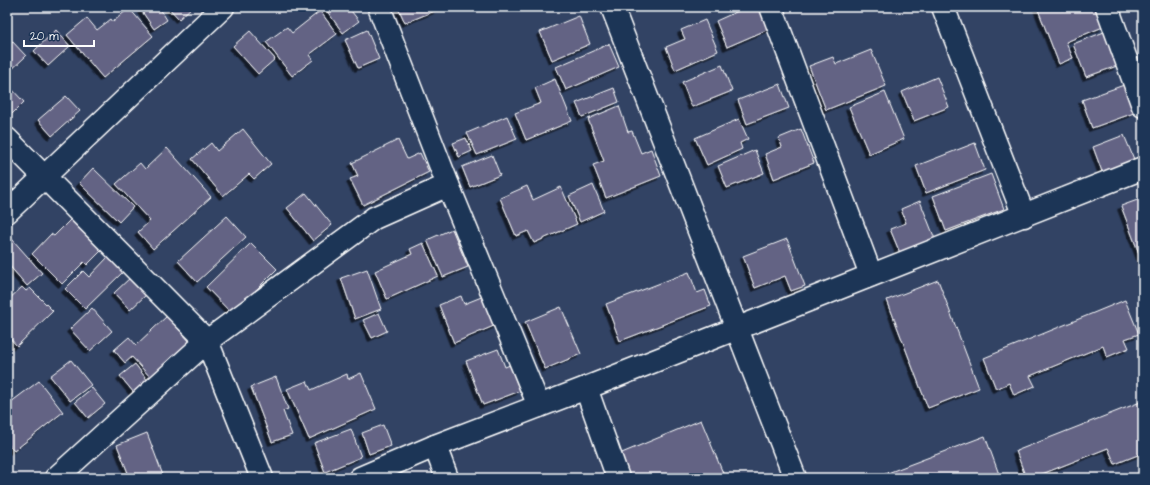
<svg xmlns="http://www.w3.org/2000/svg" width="1150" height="485" font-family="'Architects Daughter',sans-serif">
  <defs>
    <filter id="shadow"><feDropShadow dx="-3.5" dy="3.5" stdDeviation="0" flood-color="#0009"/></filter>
  </defs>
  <rect width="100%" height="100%" fill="#324364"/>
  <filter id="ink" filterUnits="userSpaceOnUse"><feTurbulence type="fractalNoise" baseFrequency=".025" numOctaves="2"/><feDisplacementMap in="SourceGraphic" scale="8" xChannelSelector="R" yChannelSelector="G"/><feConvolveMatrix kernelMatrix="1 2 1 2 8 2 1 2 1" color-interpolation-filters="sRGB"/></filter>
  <g filter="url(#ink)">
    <g fill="#646384" stroke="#fff" filter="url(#shadow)">
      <polygon points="145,7 159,7 167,20 154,29 141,10"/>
      <polygon points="168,7 192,7 179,19"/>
      <polygon points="324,7 348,7 359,21 343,33"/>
      <polygon points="398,7 436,7 437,10 405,23"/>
      <polygon points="747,7 762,7 771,28 727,47 716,21"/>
      <polygon points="1037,7 1061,7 1062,10 1069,7 1095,7 1103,27 1066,42 1073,58 1059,64"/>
      <polygon points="129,8 153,36 103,78 67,35 87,18 97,30 111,19 113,22"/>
      <polygon points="320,11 337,34 309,55 313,60 292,76 266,42 287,27 292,33"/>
      <polygon points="579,16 590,44 552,60 540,32"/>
      <polygon points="705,20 718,51 675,70 666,47 685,39 681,30"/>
      <polygon points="56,30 70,46 48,66 34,51"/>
      <polygon points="367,30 379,59 358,68 345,40"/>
      <polygon points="250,31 275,59 258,74 233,46"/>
      <polygon points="1104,32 1117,66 1086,77 1073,44"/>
      <polygon points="11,40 26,56 7,74 7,44"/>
      <polygon points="609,44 619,67 566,90 556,67"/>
      <polygon points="871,50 886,86 826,110 809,66 833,57 836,64"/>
      <polygon points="722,65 732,91 692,107 682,82"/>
      <polygon points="937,77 949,107 914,121 902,92"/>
      <polygon points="555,79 572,121 526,140 515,113 541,103 535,88"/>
      <polygon points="7,84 24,102 11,115 7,110"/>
      <polygon points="780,84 789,108 747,124 738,100"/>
      <polygon points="1124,85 1134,113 1092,128 1082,100"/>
      <polygon points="614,88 619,102 582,117 576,103"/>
      <polygon points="885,92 904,139 869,154 849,107"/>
      <polygon points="66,96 80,111 52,136 38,120"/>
      <polygon points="619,106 628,132 632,131 641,153 651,149 661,176 606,198 593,165 604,161 588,119"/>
      <polygon points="507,116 517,139 477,155 467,133"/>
      <polygon points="739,119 748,139 740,143 742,149 707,165 695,138"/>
      <polygon points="243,129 271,164 254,179 249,174 223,196 192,159 211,143 217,151"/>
      <polygon points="801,129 814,163 774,179 765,154 782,147 779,138"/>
      <polygon points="1124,135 1136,164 1104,177 1093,147"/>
      <polygon points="466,138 472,151 459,157 453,143"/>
      <polygon points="398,140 407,159 420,153 429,172 363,205 350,179 358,176 352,163"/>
      <polygon points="975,143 985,170 926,193 916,166"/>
      <polygon points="167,148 211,197 153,249 138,232 150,221 116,184 140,163 145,169"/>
      <polygon points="755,150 764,173 727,188 718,166"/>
      <polygon points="492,155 500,175 470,187 462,167"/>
      <polygon points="93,168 133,207 119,222 79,183"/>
      <polygon points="991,174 1004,209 946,231 933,196"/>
      <polygon points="593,185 604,211 580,222 569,196"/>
      <polygon points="527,186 533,200 561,187 577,224 534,243 528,231 516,236 500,198"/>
      <polygon points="306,193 332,225 313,241 287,208"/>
      <polygon points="1143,198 1143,264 1121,206"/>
      <polygon points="920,201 935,239 900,253 890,229 906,223 901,209"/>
      <polygon points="227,216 246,237 197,282 178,261"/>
      <polygon points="72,218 103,249 87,265 84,262 62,284 32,254 51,234 54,236"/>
      <polygon points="452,229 468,267 443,277 427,240"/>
      <polygon points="12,239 42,273 27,286 7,263 7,244"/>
      <polygon points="787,239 805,286 791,291 785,276 755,288 743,256"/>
      <polygon points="251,243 277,269 232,314 206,287"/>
      <polygon points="423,243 438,276 387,299 375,271 412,254 410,249"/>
      <polygon points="109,256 124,271 85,309 65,289 83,271 89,277"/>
      <polygon points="367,269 381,309 355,319 341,278"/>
      <polygon points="689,272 697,293 705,290 711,306 620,341 606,304"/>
      <polygon points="131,277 147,294 130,310 114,293"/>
      <polygon points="938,280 979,388 928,408 887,300"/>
      <polygon points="22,287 26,291 30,288 53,311 17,346 7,335 7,301"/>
      <polygon points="461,296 464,304 484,296 496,325 454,343 439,305"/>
      <polygon points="1125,300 1139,334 1125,339 1129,348 1107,357 1103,346 1030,376 1035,386 1014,395 1009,383 996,389 984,358"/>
      <polygon points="561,307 581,354 545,369 525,322"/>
      <polygon points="92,308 112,331 90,351 70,329"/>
      <polygon points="379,313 387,331 372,338 363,320"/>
      <polygon points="167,316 190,342 151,378 132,357 125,363 114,350 129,337 136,345"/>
      <polygon points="498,349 505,367 510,365 520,391 483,405 466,361"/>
      <polygon points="71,360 91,385 70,401 50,376"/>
      <polygon points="135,364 148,381 134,393 120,376"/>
      <polygon points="361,373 376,409 309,439 287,389 307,381 311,390 347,374 348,379"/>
      <polygon points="276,377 288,409 283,411 292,435 272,442 251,387"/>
      <polygon points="39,381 63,412 14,451 7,443 7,405"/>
      <polygon points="92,388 105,404 88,418 75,402"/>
      <polygon points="1143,401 1143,436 1139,437 1143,449 1143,453 1115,464 1108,448 1032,478 1026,478 1016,451"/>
      <polygon points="701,420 725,478 627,478 617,455"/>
      <polygon points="383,425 391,446 369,454 362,433"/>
      <polygon points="351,429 361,457 325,472 314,443"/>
      <polygon points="147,433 164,478 130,478 117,445"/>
      <polygon points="985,436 1000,477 1007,474 1008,478 886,478 885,474"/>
    </g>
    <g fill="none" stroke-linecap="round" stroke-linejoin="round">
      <g stroke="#fff" stroke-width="25">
        <g id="minor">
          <polyline points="379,7 448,185 539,406"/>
          <polyline points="612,7 795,478"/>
          <polyline points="771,7 871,275"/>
          <polyline points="943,7 1024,216"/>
          <polyline points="1107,7 1143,106"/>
          <polyline points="7,139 207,341 262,478"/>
          <polyline points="7,212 223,7"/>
          <polyline points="586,388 618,478"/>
          <polyline points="435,446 447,478"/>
          <polyline points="56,478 207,341 374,218 448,185"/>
          <polyline points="360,478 435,446 586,388 1143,168"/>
        </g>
      </g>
      <use href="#minor" stroke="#1d3557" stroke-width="22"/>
    </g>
  </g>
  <rect width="1150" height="485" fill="none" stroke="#1d3557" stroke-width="24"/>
  <rect x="12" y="12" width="1126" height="461" fill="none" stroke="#fff" stroke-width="1.5" filter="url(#ink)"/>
  <path d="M24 40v6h70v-6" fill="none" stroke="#ffffff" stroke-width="2"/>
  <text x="30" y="40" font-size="12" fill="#ffffff" stroke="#1d3557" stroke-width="3" paint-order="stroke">20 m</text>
</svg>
